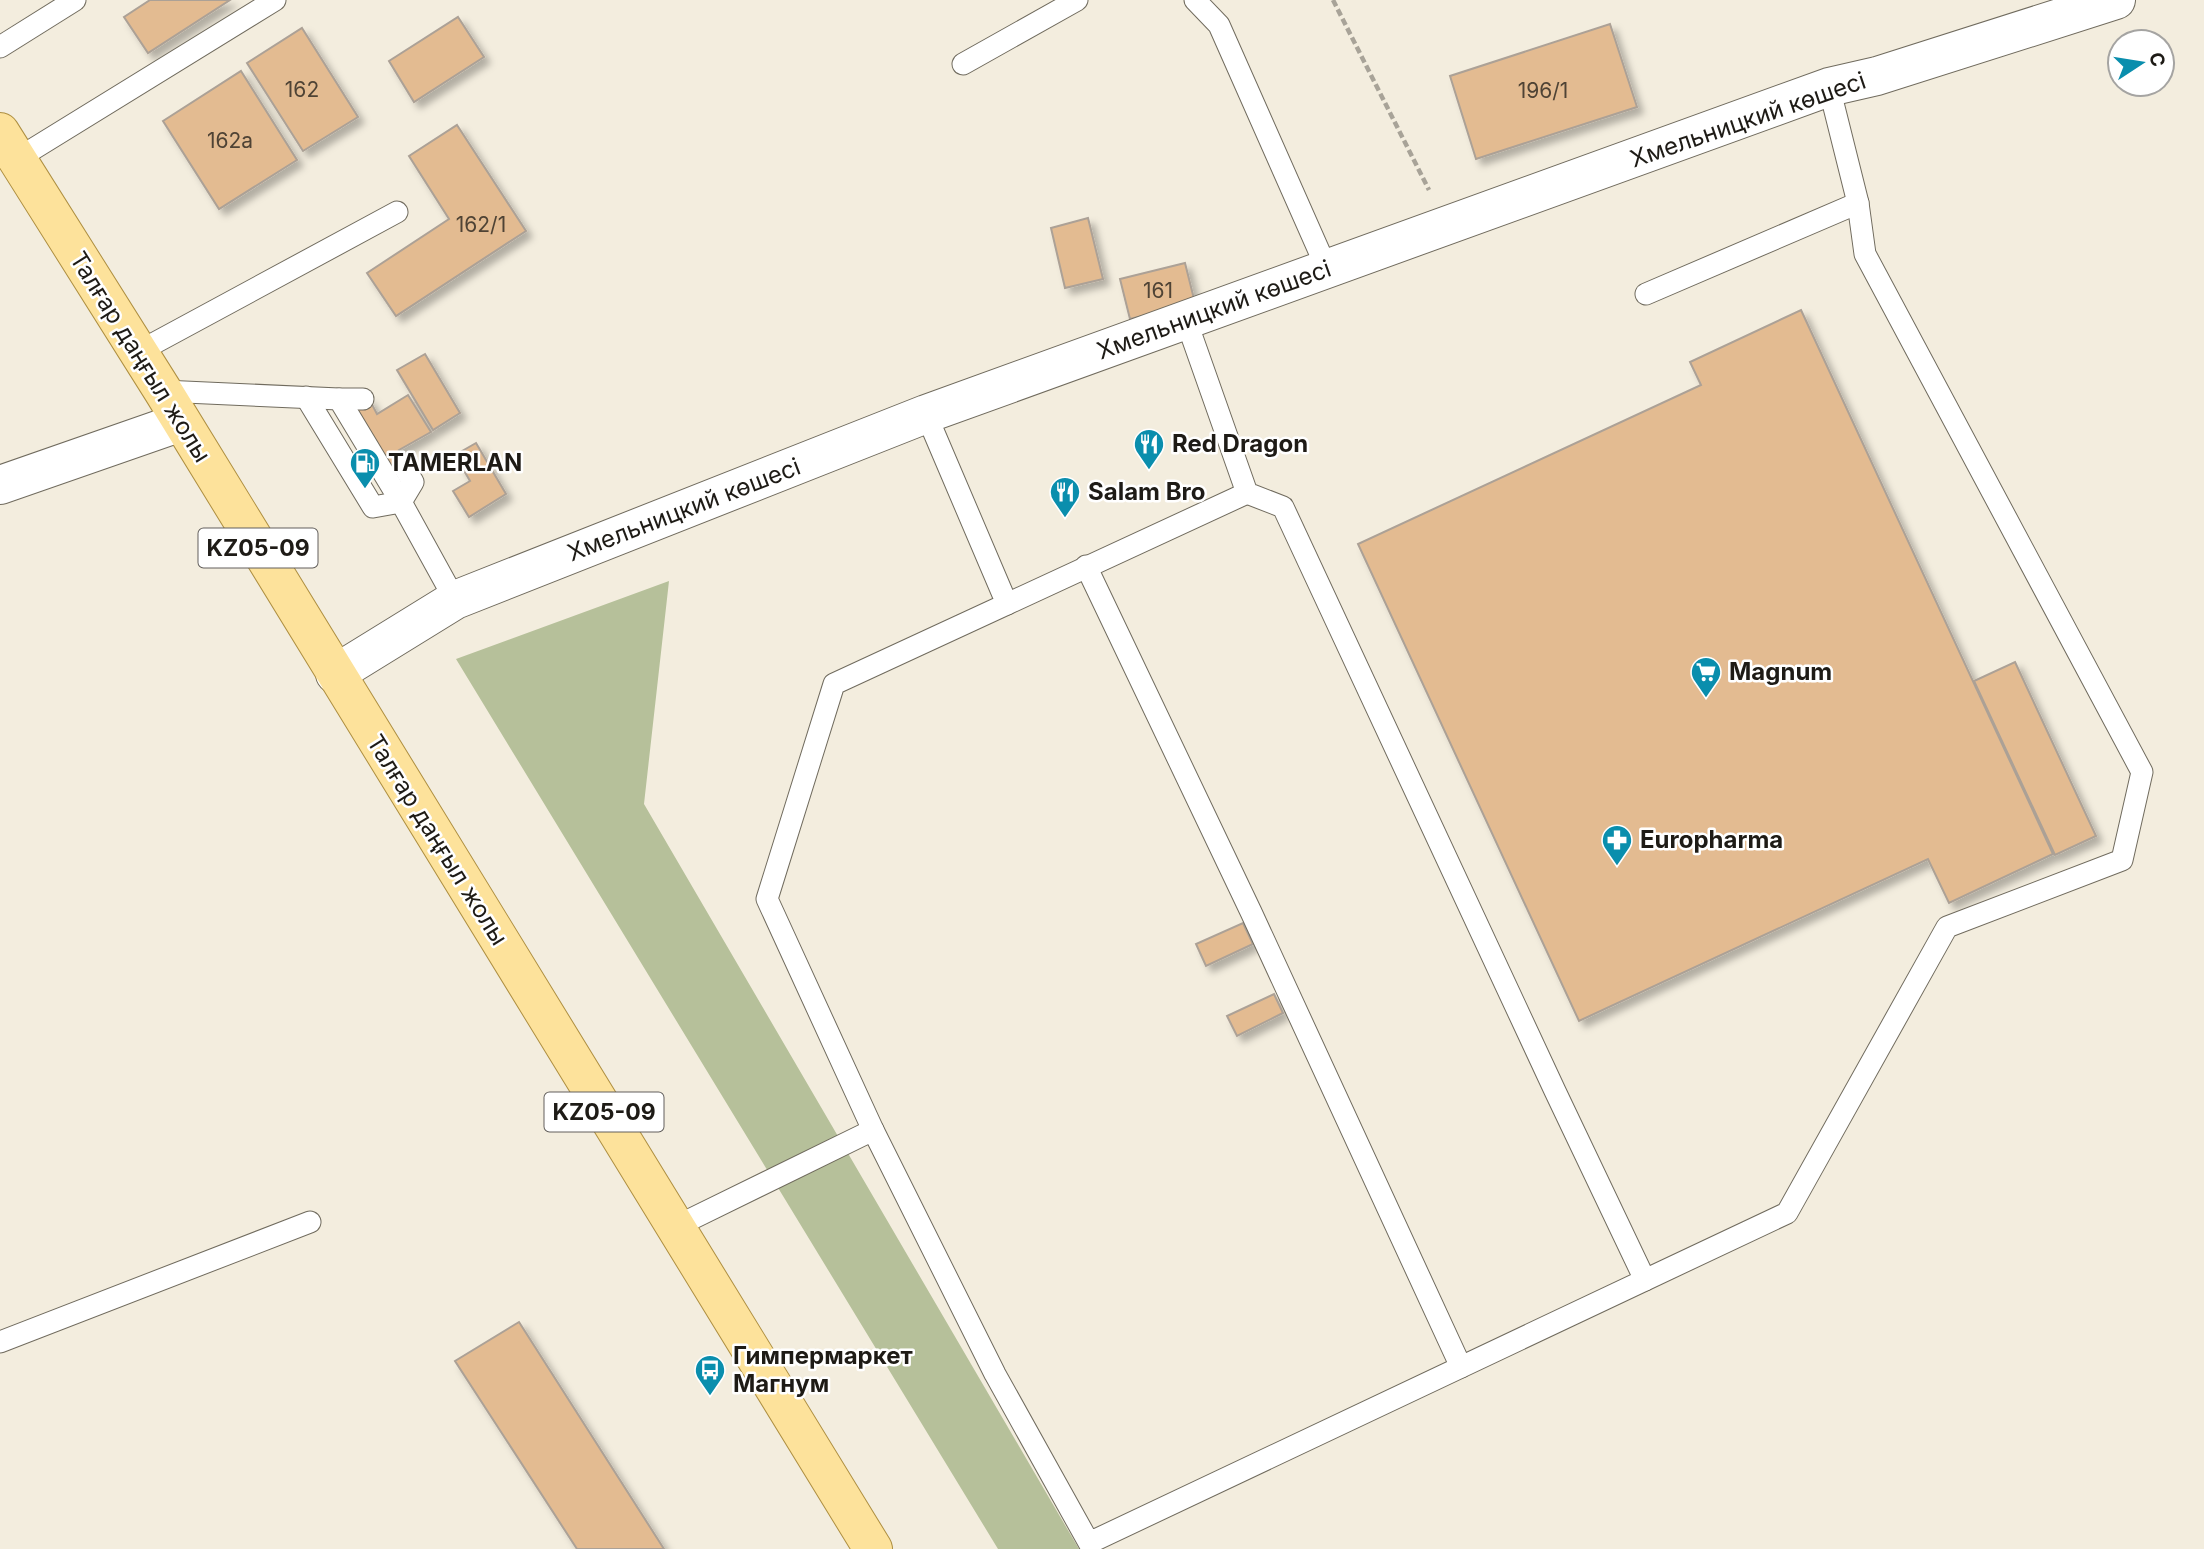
<svg xmlns="http://www.w3.org/2000/svg" width="2204" height="1549" font-family="Inter,sans-serif">
  <defs>
    <filter id="shadow"><feDropShadow dx="6" dy="6" stdDeviation="3.5" flood-color="#0004"/></filter>
  </defs>
  <rect width="100%" height="100%" fill="#f3edde"/>
  <polygon fill="#b6c09a" points="669,581 644,804 1079,1549 998,1549 456,659"/>
  <g fill="#e3bb91" stroke="#aca196" stroke-width="2" filter="url(#shadow)">
    <polygon points="150,0 230,0 148,53 124,17"/>
    <polygon points="458,17 484,57 414,102 389,61"/>
    <polygon points="1610,24 1637,107 1476,159 1450,76"/>
    <polygon points="302,28 358,117 303,151 247,63"/>
    <polygon points="241,71 297,160 219,209 163,121"/>
    <polygon points="457,125 526,231 396,316 367,273 449,219 409,156"/>
    <polygon points="1088,218 1103,279 1065,288 1051,228"/>
    <polygon points="1185,263 1195,303 1130,319 1120,279"/>
    <polygon points="1801,310 2053,854 1949,903 1928,859 1579,1021 1358,544 1701,385 1690,362"/>
    <polygon points="425,354 460,413 433,430 397,370"/>
    <polygon points="408,395 431,432 399,450 408,465 390,475 350,407 368,397 377,414"/>
    <polygon points="476,443 506,494 469,517 453,491 470,481 455,455"/>
    <polygon points="2015,662 2096,836 2055,855 1974,681"/>
    <polygon points="1243,923 1253,944 1206,966 1196,944"/>
    <polygon points="1274,994 1283,1013 1237,1036 1227,1016"/>
    <polygon points="519,1322 664,1549 577,1549 455,1361"/>
  </g>
  <g fill="none" stroke-linecap="round" stroke-linejoin="round">
    <g stroke="#706b5e" stroke-width="23">
      <g id="service">
        <polyline points="1195,0 1219,25 1327,269"/>
        <polyline points="0,47 75,0"/>
        <polyline points="963,64 1077,0"/>
        <polyline points="17,159 275,0"/>
        <polyline points="1646,294 1858,203"/>
        <polyline points="138,352 397,212"/>
        <polyline points="163,391 339,399 401,502 455,600"/>
        <polyline points="306,397 373,507 401,502 413,482 404,467"/>
        <polyline points="339,399 363,399"/>
        <polyline points="1086,566 1251,912 1461,1367"/>
        <polyline points="1007,604 1247,493"/>
        <polyline points="873,1130 767,899 834,684 1007,604 926,414"/>
        <polyline points="675,1227 873,1130 995,1374 1089,1543 1645,1280 1555,1091 1283,507 1247,493 1186,320"/>
        <polyline points="1645,1280 1787,1213 1947,927 2122,860 2142,772 1865,254 1858,203 1829,87"/>
        <polyline points="0,1342 310,1222"/>
      </g>
    </g>
    <g stroke="#706b5e" stroke-width="40">
      <g id="tertiary">
        <polyline points="0,485 181,422"/>
        <polyline points="335,674 455,600 926,414 1829,87 1877,76 2116,0"/>
      </g>
    </g>
    <g stroke="#ae8f41" stroke-width="40">
      <polyline id="primary" points="0,132 163,391 873,1549"/>
    </g>
    <polyline stroke="#a8a398" stroke-width="4.5" stroke-dasharray="7 3.5" stroke-linecap="butt" points="1333,0 1429,190"/>
    <use href="#service" stroke="#fff" stroke-width="21"/>
    <use href="#tertiary" stroke="#fff" stroke-width="38"/>
    <use href="#primary" stroke="#fde29b" stroke-width="38"/>
  </g>
  <defs>
    <g id="restaurant-pin" transform="scale(1.575)"><path d="M0 17L-7.5 6A9.5 9.5 0 1 1 7.5 6Z" fill="#0a8ead" stroke="#fff"/><path d="M-5-6h1v4h1v-4h1v4h1v-4h1v5L-1.5 .5V6h-2V.5L-5-1ZM5-6V6H3V1.5H1.5Q1.5-4 5-6Z" fill="#fff"/></g>
    <g id="fuel-pin" transform="scale(1.575)"><path d="M0 17L-7.5 6A9.5 9.5 0 1 1 7.5 6Z" fill="#0a8ead" stroke="#fff"/><path d="M-5.5-6h7V0h2V4h1.3V-2.5L3-4.5l.8-.8L6-3V5H2.5V1h-1V6h-7ZM-4.2-4.7v3.2H.2V-4.7Z" fill="#fff"/></g>
    <g id="supermarket-pin" transform="scale(1.575)"><path d="M0 17L-7.5 6A9.5 9.5 0 1 1 7.5 6Z" fill="#0a8ead" stroke="#fff"/><path d="M-6-5.5h2.5l.6 2H6L4.5 2H-2.5L-4.4-4H-6ZM-1.5 3.2a1.3 1.3 0 1 0 .1 0ZM3 3.2a1.3 1.3 0 1 0 .1 0Z" fill="#fff"/></g>
    <g id="pharmacy-pin" transform="scale(1.575)"><path d="M0 17L-7.5 6A9.5 9.5 0 1 1 7.5 6Z" fill="#0a8ead" stroke="#fff"/><path d="M-2-6h4v4h4v4h-4v4h-4v-4h-4v-4h4Z" fill="#fff"/></g>
    <g id="bus-pin" transform="scale(1.575)"><path d="M0 17L-7.5 6A9.5 9.5 0 1 1 7.5 6Z" fill="#0a8ead" stroke="#fff"/><path d="M-5-6H5V4H4V6H2V4H-2V6H-4V4H-5ZM-3.5-4V0h7V-4ZM-3.5 1.2v1.5H-2V1.2ZM2 1.2v1.5H3.5V1.2Z" fill="#fff"/></g>
  </defs>
  <g fill-rule="evenodd">
    <use href="#restaurant-pin" x="1149" y="444"/>
    <use href="#fuel-pin" x="365" y="463"/>
    <use href="#restaurant-pin" x="1065" y="492"/>
    <use href="#supermarket-pin" x="1706" y="672"/>
    <use href="#pharmacy-pin" x="1617" y="840"/>
    <use href="#bus-pin" x="710" y="1370"/>
  </g>
  <g text-anchor="middle" stroke-width="5" stroke-linejoin="round" paint-order="stroke">
    <g font-size="21" fill="#4f4335">
      <text x="302" y="97">162</text>
      <text x="1543" y="98">196/1</text>
      <text x="230" y="148">162а</text>
      <text x="481" y="232">162/1</text>
      <text x="1158" y="298">161</text>
    </g>
    <g fill="#fff" stroke="#625f5c" stroke-width="2">
      <rect x="198.5" y="528.5" width="119" height="39" rx="5"/>
      <rect x="544.5" y="1092.5" width="119" height="39" rx="5"/>
    </g>
    <g font-size="23" font-weight="bold" fill="#1e1b16">
      <text x="258" y="556">KZ05-09</text>
      <text x="604" y="1120">KZ05-09</text>
    </g>
    <g font-size="24" fill="#1e1b16" stroke="#fff">
      <text transform="translate(1748 120) rotate(-19)" y="8">Хмельницкий көшесі</text>
      <text transform="translate(1214 310) rotate(-20)" y="8">Хмельницкий көшесі</text>
      <text transform="translate(140 357) rotate(58)" y="8">Талғар даңғыл жолы</text>
      <text transform="translate(684 510) rotate(-21)" y="8">Хмельницкий көшесі</text>
      <text transform="translate(437 840) rotate(58)" y="8">Талғар даңғыл жолы</text>
    </g>
    <g font-size="24" font-weight="bold" fill="#1e1b16" stroke="#fff" text-anchor="start">
      <text x="1172" y="452">Red Dragon</text>
      <text x="388" y="471">TAMERLAN</text>
      <text x="1088" y="500">Salam Bro</text>
      <text x="1729" y="680">Magnum</text>
      <text x="1640" y="848">Europharma</text>
      <text x="733" y="1364">Гимпермаркет<tspan x="733" dy="28">Магнум</tspan></text>
    </g>
  </g>
  <g transform="translate(2141 63) rotate(78)"><circle r="33" fill="#ffffff" stroke="#a5a4a2" stroke-width="2"/>
  <path d="M0-5L12 26L0 18L-12 26Z" fill="#0a8ead"/>
  <text y="-10" font-size="19" font-weight="bold" text-anchor="middle" fill="#1e1b16">С</text>
  </g>
</svg>
